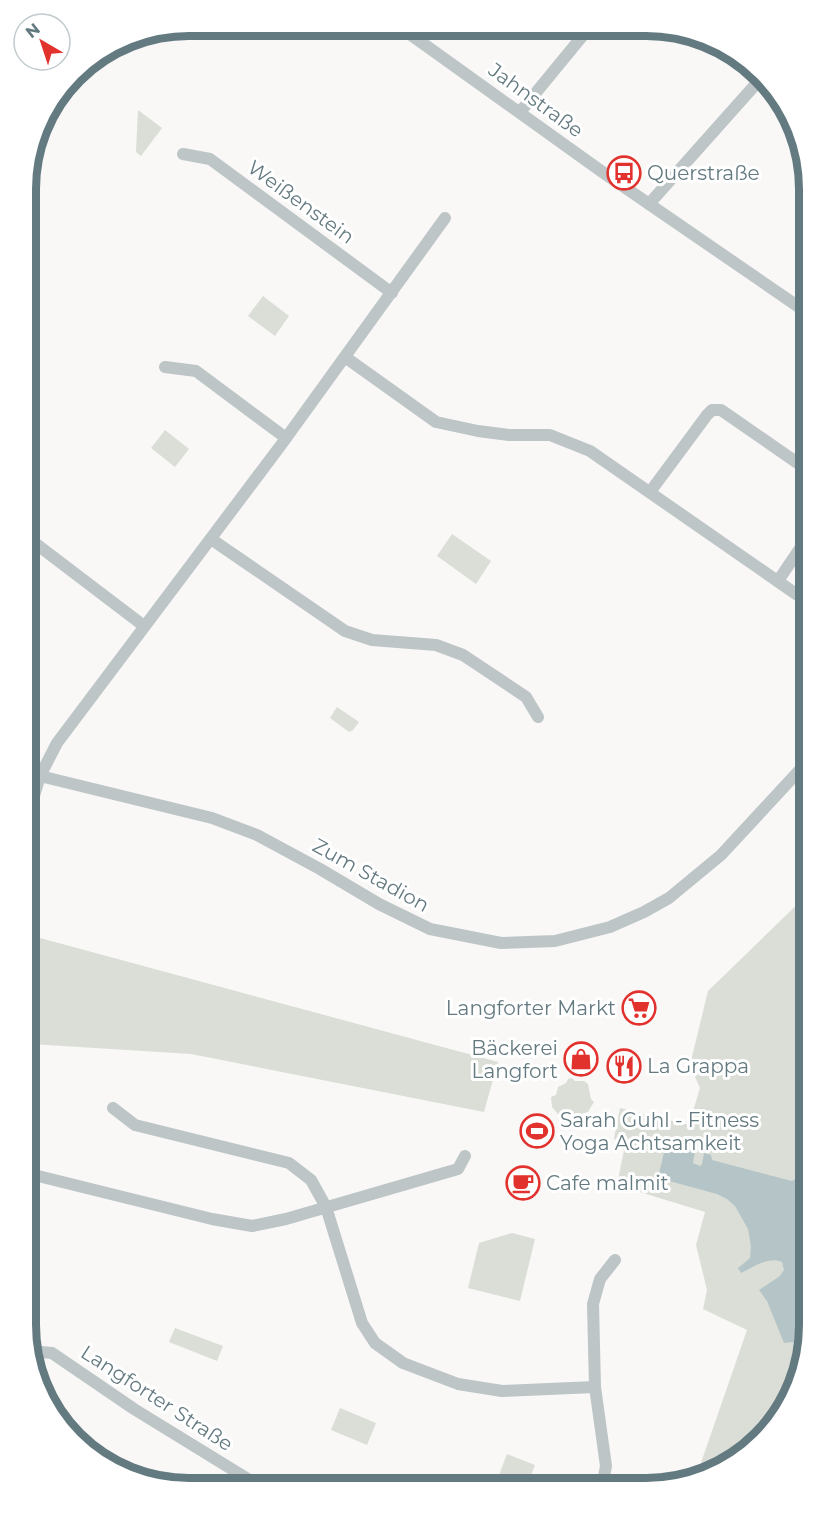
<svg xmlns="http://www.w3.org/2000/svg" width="835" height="1514" font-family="Montserrat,sans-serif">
  <rect width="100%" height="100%" fill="#f9f8f7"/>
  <g fill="#daded6">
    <polygon points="138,110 162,128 141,156 136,152"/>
    <polygon points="263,296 289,316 275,336 248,316"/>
    <polygon points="165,430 189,449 175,467 151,448"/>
    <polygon points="452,534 491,561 476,584 437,556"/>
    <polygon points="337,707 359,722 353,730 349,732 330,718"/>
    <polygon points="809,893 809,1336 776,1424 699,1480 695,1480 747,1330 703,1309 707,1290 696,1245 705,1212 617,1185 624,1150 614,1138 620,1108 689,1125 700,1088 690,1065 708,991"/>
    <polygon points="29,935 498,1062 484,1112 191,1054 31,1044"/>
    <polygon points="572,1078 575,1081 584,1081 588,1084 591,1099 594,1102 588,1112 562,1119 552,1107 551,1097 556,1095 558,1087 566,1083 568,1079"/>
    <polygon points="512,1233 535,1239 520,1301 468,1288 479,1243"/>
    <polygon points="175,1328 223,1346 217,1361 169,1342"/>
    <polygon points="340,1408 376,1423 367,1445 331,1430"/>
    <polygon points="507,1454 535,1465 526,1488 494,1488"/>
  </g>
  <path fill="#b5c5c7" d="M 669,1146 L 695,1151 L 693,1163 L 700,1166 L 702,1164 L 704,1153 L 711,1155 L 712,1160 L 792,1181 L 809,1171 L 809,1336 L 807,1342 L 802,1341 L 784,1343 L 767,1301 L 759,1290 L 780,1276 L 784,1270 L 782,1262 C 769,1256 753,1267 741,1273 L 738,1268 L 750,1258 L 751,1246 L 748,1229 L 735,1206 L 727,1199 L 717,1194 L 658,1178 L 665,1148 Z"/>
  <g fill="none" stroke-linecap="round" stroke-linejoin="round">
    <g stroke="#bdc5c7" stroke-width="12">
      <polyline points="400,27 601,171 809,314"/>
      <polyline points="520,112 589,28"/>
      <polyline points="183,154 210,159 392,293"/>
      <polyline points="649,204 755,85 768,86"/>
      <polyline points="799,306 809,294"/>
      <polyline points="345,357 436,422 478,431 509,435 550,435 590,451 809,603"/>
      <polyline points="165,367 196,371 286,438"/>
      <polyline points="650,492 707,415 712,410 721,410 809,471"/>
      <polyline points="27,537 144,626"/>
      <polyline points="211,539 345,631 372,640 436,645 463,655 526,697 538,717"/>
      <polyline points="778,581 809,535"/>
      <polyline points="40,776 212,818 257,835 320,869 379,904 430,929 501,943 555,941 610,927 644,912 669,898 721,855 809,760"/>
      <polyline points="26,822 40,776 57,743 281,445 445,218"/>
      <polyline points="113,1108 135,1125 289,1163 311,1180 326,1207 362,1323 375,1343 403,1363 458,1384 502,1391 595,1387"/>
      <polyline points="26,1173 212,1219 252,1226 286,1219 458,1169 465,1156"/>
      <polyline points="30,1351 52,1353 134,1409 261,1487"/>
      <polyline points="602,1488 606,1466 595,1387 593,1304 600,1279 615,1260"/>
    </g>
  </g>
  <defs>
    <g id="bus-ring" transform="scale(1.725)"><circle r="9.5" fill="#fff" stroke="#e2322e" stroke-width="1.5"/><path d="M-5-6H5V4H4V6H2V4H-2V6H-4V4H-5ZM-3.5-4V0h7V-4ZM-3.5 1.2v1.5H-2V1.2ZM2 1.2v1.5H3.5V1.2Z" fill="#e2322e"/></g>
    <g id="supermarket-ring" transform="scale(1.725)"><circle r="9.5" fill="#fff" stroke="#e2322e" stroke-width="1.5"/><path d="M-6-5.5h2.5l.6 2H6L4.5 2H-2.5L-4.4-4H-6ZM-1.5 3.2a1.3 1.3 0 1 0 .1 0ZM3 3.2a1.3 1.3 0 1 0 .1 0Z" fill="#e2322e"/></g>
    <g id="shop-ring" transform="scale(1.725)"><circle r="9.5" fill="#fff" stroke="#e2322e" stroke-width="1.5"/><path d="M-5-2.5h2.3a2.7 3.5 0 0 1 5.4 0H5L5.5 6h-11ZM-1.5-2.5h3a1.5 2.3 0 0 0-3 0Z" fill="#e2322e"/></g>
    <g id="restaurant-ring" transform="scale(1.725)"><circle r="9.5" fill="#fff" stroke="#e2322e" stroke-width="1.5"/><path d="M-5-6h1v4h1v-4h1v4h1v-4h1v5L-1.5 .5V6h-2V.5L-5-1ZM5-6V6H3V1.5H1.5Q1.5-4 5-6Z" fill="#e2322e"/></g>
    <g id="stadium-ring" transform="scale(1.725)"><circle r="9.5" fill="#fff" stroke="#e2322e" stroke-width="1.5"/><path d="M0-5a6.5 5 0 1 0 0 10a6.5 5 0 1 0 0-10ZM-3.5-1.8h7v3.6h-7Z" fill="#e2322e"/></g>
    <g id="cafe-ring" transform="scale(1.725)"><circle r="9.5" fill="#fff" stroke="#e2322e" stroke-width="1.5"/><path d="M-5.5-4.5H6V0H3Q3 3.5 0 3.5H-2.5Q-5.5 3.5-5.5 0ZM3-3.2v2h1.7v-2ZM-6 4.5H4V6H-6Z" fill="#e2322e"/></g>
  </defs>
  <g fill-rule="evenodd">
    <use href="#bus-ring" x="624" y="173"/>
    <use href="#supermarket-ring" x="639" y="1008"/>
    <use href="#shop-ring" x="581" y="1059"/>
    <use href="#restaurant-ring" x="624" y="1066"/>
    <use href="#stadium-ring" x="537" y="1131"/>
    <use href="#cafe-ring" x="523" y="1183"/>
  </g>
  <g text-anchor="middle" stroke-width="6" stroke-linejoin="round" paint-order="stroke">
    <g font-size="20" fill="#647a81" stroke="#fff">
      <text transform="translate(536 100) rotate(36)" y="7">Jahnstraße</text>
      <text transform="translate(301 202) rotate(36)" y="7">Weißenstein</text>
      <text transform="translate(371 875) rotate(29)" y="7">Zum Stadion</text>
      <text transform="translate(157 1398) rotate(33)" y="7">Langforter Straße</text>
    </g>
    <g font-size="20" fill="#647a81" stroke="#fff" text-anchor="start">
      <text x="647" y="180">Querstraße</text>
      <text x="616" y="1015" text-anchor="end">Langforter Markt</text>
      <text x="558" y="1055" text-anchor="end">Bäckerei<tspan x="558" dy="23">Langfort</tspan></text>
      <text x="647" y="1073">La Grappa</text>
      <text x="560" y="1127">Sarah Guhl - Fitness<tspan x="560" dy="23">Yoga Achtsamkeit</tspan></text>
      <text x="546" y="1190">Cafe malmit</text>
    </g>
  </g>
  <path d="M0 0H835V1514H0ZM189 36H646A153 153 0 0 1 799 189V1325A153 153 0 0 1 646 1478H189A153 153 0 0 1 36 1325V189A153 153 0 0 1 189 36Z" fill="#fff" fill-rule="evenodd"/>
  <path fill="none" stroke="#647a81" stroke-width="8" d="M189 36H646A153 153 0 0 1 799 189V1325A153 153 0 0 1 646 1478H189A153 153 0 0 1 36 1325V189A153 153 0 0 1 189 36Z"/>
  <g transform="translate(42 42) rotate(321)"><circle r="28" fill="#ffffff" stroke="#c1cacd" stroke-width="1.5"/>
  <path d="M0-4.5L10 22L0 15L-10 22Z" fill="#e2322e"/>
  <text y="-9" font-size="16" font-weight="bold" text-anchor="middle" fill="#647a81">N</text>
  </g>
</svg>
